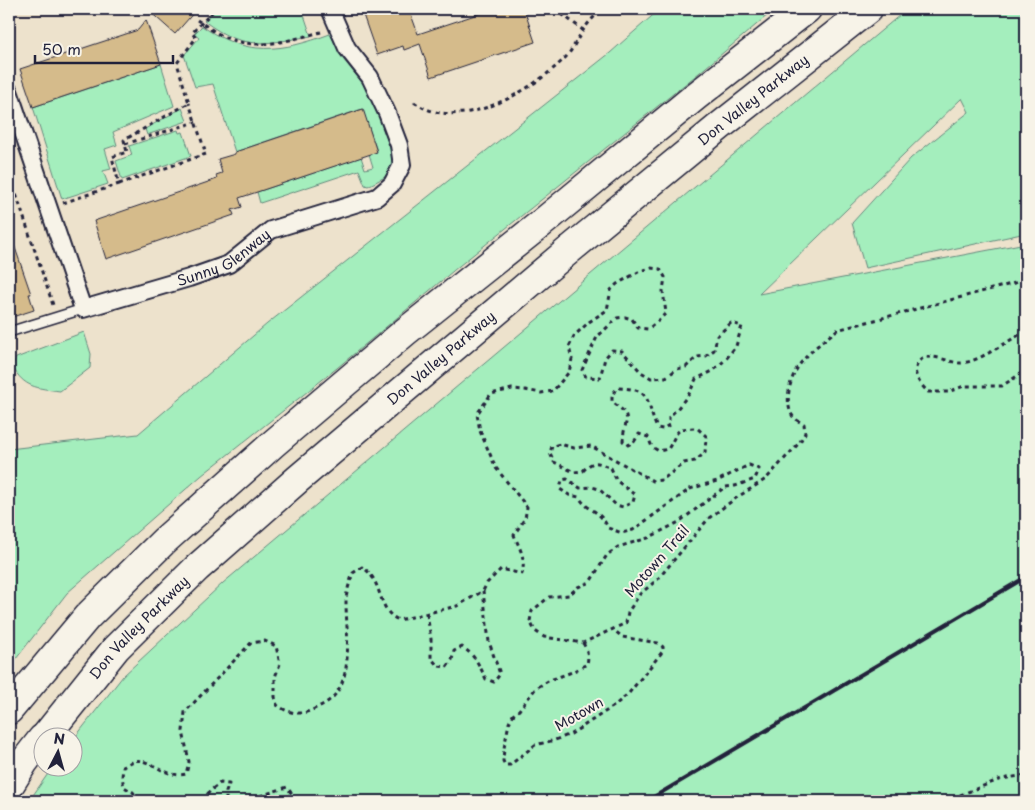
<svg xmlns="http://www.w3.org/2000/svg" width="1035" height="810" font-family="'Playpen Sans',sans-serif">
  <rect width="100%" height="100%" fill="#ede2cc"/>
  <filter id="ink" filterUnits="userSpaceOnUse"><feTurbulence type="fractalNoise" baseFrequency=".02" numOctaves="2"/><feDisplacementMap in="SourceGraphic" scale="10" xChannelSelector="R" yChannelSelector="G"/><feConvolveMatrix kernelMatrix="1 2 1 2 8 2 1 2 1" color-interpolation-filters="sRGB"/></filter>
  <g filter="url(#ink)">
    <g fill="#a4eebd" stroke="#63887c">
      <path d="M 215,9 L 302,9 L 311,36 C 264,44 244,51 204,21 Z"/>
      <polygon points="660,9 775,9 699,73 459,266 337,368 201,476 67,593 9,668 9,449 138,434 267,324 610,53"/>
      <polygon points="907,9 1026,9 1026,233 865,268 852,223 911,158 969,112 962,98 759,294 1026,243 1026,801 29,801 52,768 72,768 73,740 123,676 223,583"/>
      <path d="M 202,26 C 246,57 282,52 330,34 L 343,59 L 372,95 L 392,154 L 391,167 L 385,177 L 368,186 L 365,185 L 359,170 L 260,203 L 257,192 L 361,157 L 365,169 L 373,167 L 369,154 L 377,151 L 362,109 L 235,152 L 213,84 L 195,87 L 184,55 L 199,38 L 194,34 Z"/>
      <polygon points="161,64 174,106 113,132 117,145 105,149 111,169 103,171 108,184 62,199 33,107"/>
      <polygon points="182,108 187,121 147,135 145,129"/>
      <polygon points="178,130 179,133 183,132 191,156 122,180 116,161 132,155 129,146"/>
      <path d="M 84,332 L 91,354 L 90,368 L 60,391 C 37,388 24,388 12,366 L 16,358 Z"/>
    </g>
    <g fill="#d5bb8b" stroke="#22223b">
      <polygon points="147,9 197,9 175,34"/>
      <polygon points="361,9 409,9 418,34 493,9 524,9 535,42 431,77 420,44 404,50 403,46 377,55"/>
      <polygon points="146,20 161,64 33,107 20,69 138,30"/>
      <polygon points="363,109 377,152 239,198 242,207 232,210 234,215 106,259 94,221 217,179 216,175 222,173 218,159 235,154 235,152"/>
      <polygon points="11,236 31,294 29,294 34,310 9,318 9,237"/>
    </g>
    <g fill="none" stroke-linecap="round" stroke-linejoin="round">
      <g stroke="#22223b" stroke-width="12">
        <polyline id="lane" points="9,332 83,309"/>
      </g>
      <g stroke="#22223b" stroke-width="20">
        <g id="street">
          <path id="s1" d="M 9,91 L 83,309 L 189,278 L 229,264 L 271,230 L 377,197 L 392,184 L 402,165 L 399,145 L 387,113 L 370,77 L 347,48 L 330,9"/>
        </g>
      </g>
      <g stroke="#22223b" stroke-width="31">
        <g id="highway">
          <polyline points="9,710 87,617 164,541 274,443 405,332 543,222 696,96 807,9"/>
          <path id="s2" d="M 44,738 L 116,648 L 197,568 L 298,479 L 568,251 L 720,126 L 868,9"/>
          <polyline points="9,786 24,762 42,739"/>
        </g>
      </g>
      <g stroke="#22223b" stroke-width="3" stroke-dasharray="4 4" stroke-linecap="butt">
        <polyline points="19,9 19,10"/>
        <polyline points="555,9 583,30"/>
        <path d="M 197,20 C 206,26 217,34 227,38 C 259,51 290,40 321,32"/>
        <path d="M 414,102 C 459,135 532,91 565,58 C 572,51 576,41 582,32 C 587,24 595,16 601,9"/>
        <polyline points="125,144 196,122"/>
        <polyline points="119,184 206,154 189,103"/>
        <polyline points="9,192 16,194 53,305"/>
        <polyline points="63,203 119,184 112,157 127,152 124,140 189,103 177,63 196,38 192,33 215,9"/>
        <path d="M 1026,331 C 1011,339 987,356 971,361 C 968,362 963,363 960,363 C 949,363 924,348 917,365 C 912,375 921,385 928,392 L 948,392 L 964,386 L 1002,386 L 1026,370"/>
        <path d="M 427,614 L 431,639 L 431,658 L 438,666 L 447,667 L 452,660 L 454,651 L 462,647 C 475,655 479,665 486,679 L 494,682 L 500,674 L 489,642 L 483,591"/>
        <path d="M 583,643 C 587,650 589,656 587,664 L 572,672 L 550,680 L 536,688 L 519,710 L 513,715 L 509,723 L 504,748 L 503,761 L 505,765 L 510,765 L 535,745 L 555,740 L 571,734 L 614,706 L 629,693 L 663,651 L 663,647 L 658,643 L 622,637 L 613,629"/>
        <path d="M 139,801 L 133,792 L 124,787 L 122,777 L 123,767 C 126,765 131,762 134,761 C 150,757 164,779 186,774 L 189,762 L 183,731 L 185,712 L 251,643 L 265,641 L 276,646 L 280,664 L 275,677 L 275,697 L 277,705 C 289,714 303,716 316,708 C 324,704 332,700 337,692 C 353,669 346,628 346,602 C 346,592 350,582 353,573 L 362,567 C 384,580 376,611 399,620 L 457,606 L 483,591 L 487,583 L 501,569 L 522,574 C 526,558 520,549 514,535 L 525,518 L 527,507 L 496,468 L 480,431 L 477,414 L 491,394 L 512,389 L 525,390 L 541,393 L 553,391 L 569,372 L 572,359 L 569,347 L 574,336 L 589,322 L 607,310 L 611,290 L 617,284 L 640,271 L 651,268 L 660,269 L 665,277 L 663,291 L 666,313 L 657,322 L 648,329 L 638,328 L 632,319 L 625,317 L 617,318 L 597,337 L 582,370 L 586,377 L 600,378 L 605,358 L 612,350 L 622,351 L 641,372 L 651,378 L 666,377 L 677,369 L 686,367 L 697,357 L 706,356 L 714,350 L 717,336 L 731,323 L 742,326 L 736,346 L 726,359 L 713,371 L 696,379 L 689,394 L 677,409 L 669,417 L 669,425 L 663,429 L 657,428 C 645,402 654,388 617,388 L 612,395 L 612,402 C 635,418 624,418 623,441 L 628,445 L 634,442 L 639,434 L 648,437 L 652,447 L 659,451 L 668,449 C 679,431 674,428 697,428 L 706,436 L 705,453 L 695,461 L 684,463 L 662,480 L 653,481 L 591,446 L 574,448 L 560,444 L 552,446 L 550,453 L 554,462 L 574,472 L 583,471 C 594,459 597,462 611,468 L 617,481 L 635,495 L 633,502 L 623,507 L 616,505 L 599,489 L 592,487 L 580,488 L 567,479 L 562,480 L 560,489 L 569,495 L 579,497 C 588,512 600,509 608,528 L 622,533 L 633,530 L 690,489 L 717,481 L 749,465 L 759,469 L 755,479 L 735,486 L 725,487 L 679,522 L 648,538 L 618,547 L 607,555 L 590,582 L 578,587 L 569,595 L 549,597 L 532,611 L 530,621 L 535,631 L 544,637 L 583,643 L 626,623 L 628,612 L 640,594 L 658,579 L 709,518 L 736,498 L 766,479 L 800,442 L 805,433 L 804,424 C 800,422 794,419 792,415 C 784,401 790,377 800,364 C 810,351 824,340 837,330 L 1026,280"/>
        <polyline points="162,801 164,801"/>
        <polyline points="202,801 210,791 220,783 229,784 226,792 226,801"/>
        <polyline points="245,801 287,787 292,794 288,801"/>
        <polyline points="945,801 1001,779 1026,775"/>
      </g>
      <use href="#lane" stroke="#f7f3e8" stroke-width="9"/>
      <use href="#street" stroke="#f7f3e8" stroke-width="16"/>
      <use href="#highway" stroke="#f7f3e8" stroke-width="28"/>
      <polyline stroke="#22223b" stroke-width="4" points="647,801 1026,577"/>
    </g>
  </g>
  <g text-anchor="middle" stroke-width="4" stroke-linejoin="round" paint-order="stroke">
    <g font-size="14" fill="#22223b" stroke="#f7f3e8">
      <text dy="5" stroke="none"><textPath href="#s2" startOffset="956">Don Valley Parkway</textPath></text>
      <text dy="5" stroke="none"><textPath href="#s1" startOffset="381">Sunny Glenway</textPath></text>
      <text dy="5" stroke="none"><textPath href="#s2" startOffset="551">Don Valley Parkway</textPath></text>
      <text transform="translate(657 561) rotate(-49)" y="5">Motown Trail</text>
      <text dy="5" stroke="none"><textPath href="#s2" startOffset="146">Don Valley Parkway</textPath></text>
      <text transform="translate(579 714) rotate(-30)" y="5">Motown</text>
    </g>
  </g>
  <rect width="1035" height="810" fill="none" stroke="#f7f3e8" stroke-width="30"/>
  <rect x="15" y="15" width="1005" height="780" fill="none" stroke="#22223b" stroke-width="2" filter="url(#ink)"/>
  <g transform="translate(58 752) rotate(6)"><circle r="24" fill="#f7f3e8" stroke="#a29fa3"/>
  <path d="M0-4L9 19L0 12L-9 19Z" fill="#22223b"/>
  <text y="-8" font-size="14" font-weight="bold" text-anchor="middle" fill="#22223b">N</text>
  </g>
  <path d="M35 55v8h138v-8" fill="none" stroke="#22223b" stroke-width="2.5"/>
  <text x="42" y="55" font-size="15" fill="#22223b" stroke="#f7f3e8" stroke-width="4" paint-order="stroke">50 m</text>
</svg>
